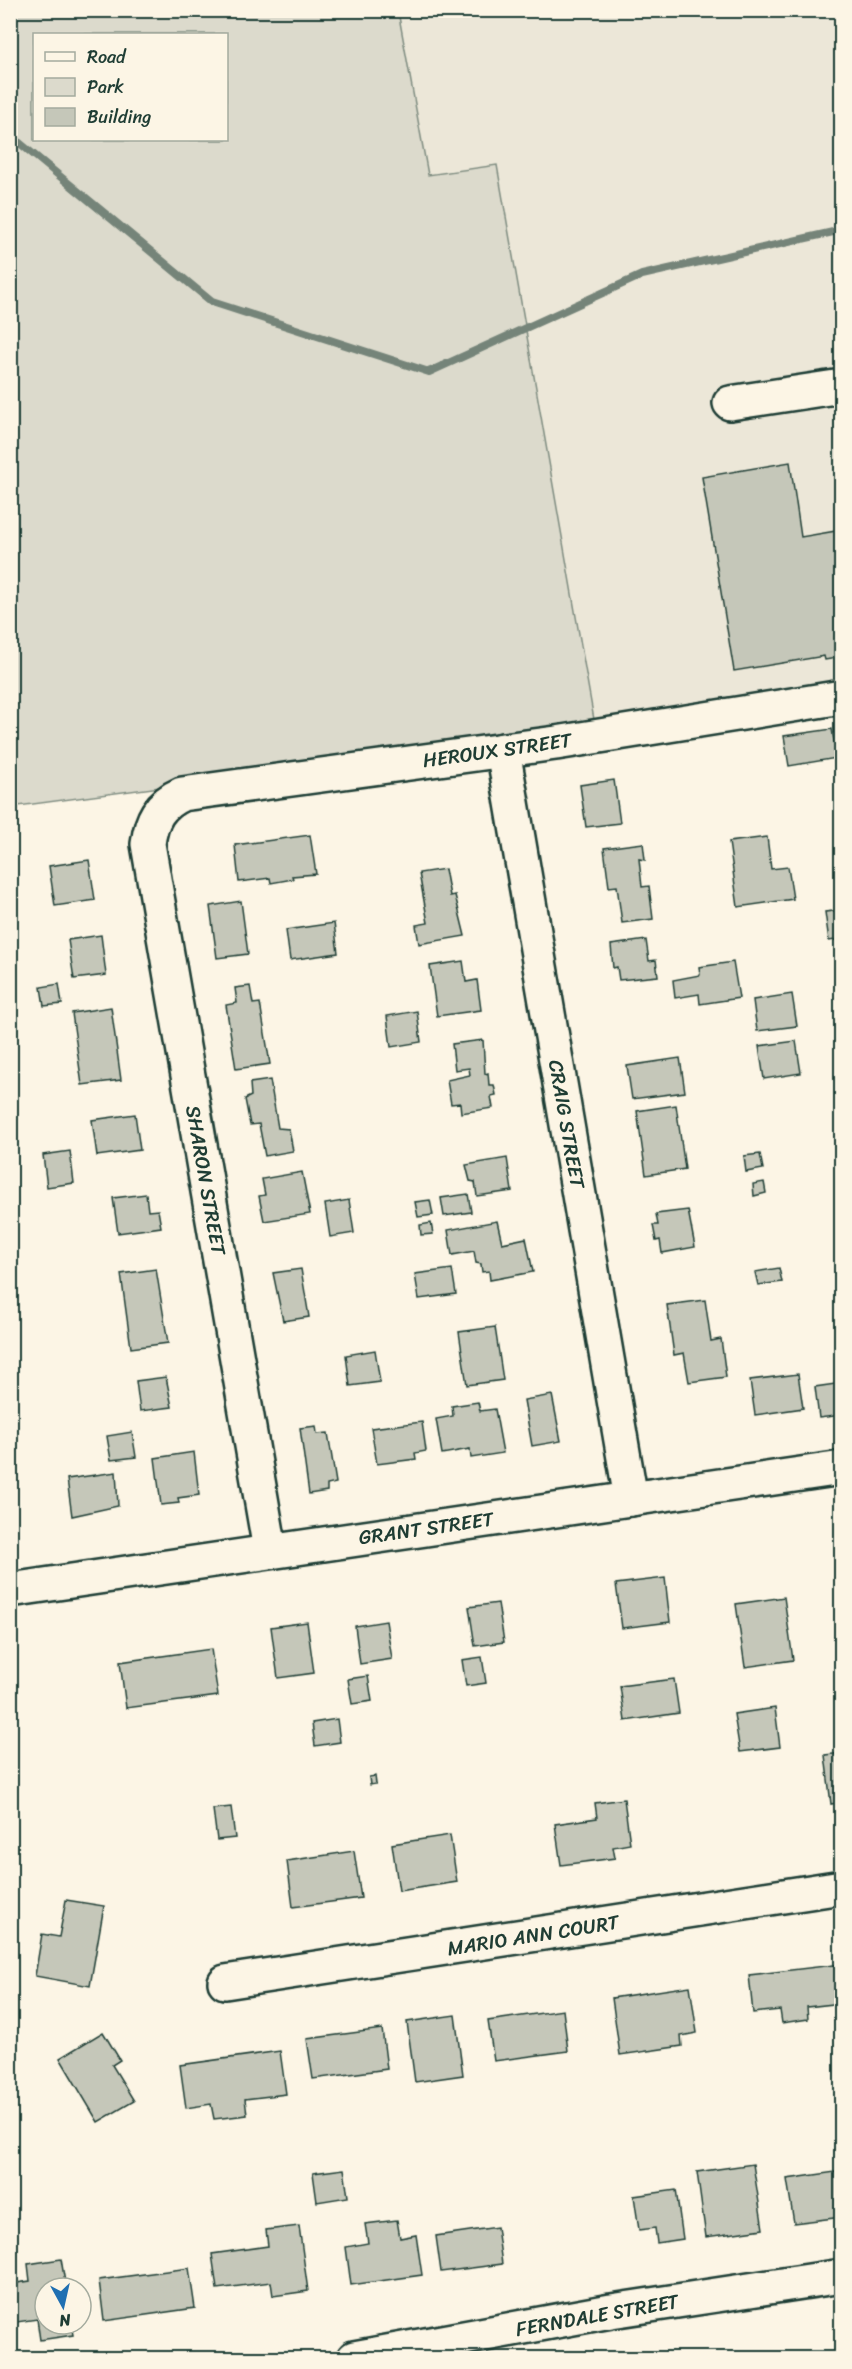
<svg xmlns="http://www.w3.org/2000/svg" width="852" height="2369" font-family="Sriracha,sans-serif">
  <rect width="100%" height="100%" fill="#fcf5e5"/>
  <filter id="ink" filterUnits="userSpaceOnUse"><feTurbulence type="fractalNoise" baseFrequency=".0167" numOctaves="2"/><feDisplacementMap in="SourceGraphic" scale="12" xChannelSelector="R" yChannelSelector="G"/><feConvolveMatrix kernelMatrix="1 2 1 2 8 2 1 2 1" color-interpolation-filters="sRGB"/></filter>
  <g filter="url(#ink)">
    <polygon fill="#ece7d8" points="398,11 841,11 841,693 596,731 497,166 428,175"/>
    <path fill="#dcdacc" stroke="#7e8c80" stroke-width="1.5" fill-rule="evenodd" d="M 10,11 L 398,11 L 428,175 L 497,165 L 596,731 L 165,797 L 160,787 L 11,807 ZM 34,34 L 226,34 L 226,140 L 34,140 Z"/>
    <g fill="none" stroke-linecap="round" stroke-linejoin="round">
      <polyline stroke="#758479" stroke-width="8" points="10,135 212,302 429,372 642,275 842,230"/>
    </g>
    <g fill="#c5c7b9" stroke="#1f3d34" stroke-width="1.5">
      <polygon points="790,462 801,537 842,530 842,657 825,660 824,656 734,671 702,477"/>
      <polygon points="832,729 837,758 789,766 784,736"/>
      <polygon points="614,780 620,823 586,827 580,785"/>
      <polygon points="310,835 316,874 292,876 293,879 271,883 270,878 239,882 235,845"/>
      <polygon points="767,837 771,869 788,867 793,899 738,907 729,842"/>
      <polygon points="643,843 645,860 639,859 642,887 649,886 653,919 622,923 617,886 609,887 604,848"/>
      <polygon points="89,860 95,900 55,906 49,866"/>
      <polygon points="445,869 450,896 455,895 465,936 419,944 416,925 428,923 419,873"/>
      <polygon points="241,901 248,954 217,958 210,906"/>
      <polygon points="842,910 842,939 829,941 825,912"/>
      <polygon points="334,923 338,953 290,960 286,930"/>
      <polygon points="101,935 106,975 74,979 68,940"/>
      <polygon points="646,940 649,961 656,960 658,976 619,980 617,967 613,968 611,945"/>
      <polygon points="463,961 466,982 477,980 481,1010 437,1016 430,966"/>
      <polygon points="733,962 739,998 700,1004 699,994 675,998 673,980 700,975 699,967"/>
      <polygon points="59,984 62,1004 44,1006 41,987"/>
      <polygon points="250,986 253,1004 260,1003 270,1064 236,1069 226,1005 237,1003 235,988"/>
      <polygon points="792,994 797,1026 757,1031 753,1000"/>
      <polygon points="111,1007 121,1080 82,1085 72,1013"/>
      <polygon points="417,1011 421,1042 391,1047 387,1016"/>
      <polygon points="483,1040 485,1074 488,1073 489,1085 494,1085 496,1095 491,1096 493,1108 461,1113 460,1103 451,1104 447,1080 470,1075 469,1068 455,1070 452,1044"/>
      <polygon points="796,1041 801,1073 764,1079 759,1046"/>
      <polygon points="680,1058 685,1092 632,1099 627,1066"/>
      <polygon points="270,1080 278,1128 289,1129 293,1151 265,1156 259,1124 250,1125 245,1099 251,1096 250,1083"/>
      <polygon points="676,1105 685,1169 646,1175 637,1111"/>
      <polygon points="135,1114 140,1150 97,1156 92,1120"/>
      <polygon points="70,1151 74,1183 47,1187 43,1155"/>
      <polygon points="760,1154 763,1169 746,1172 744,1156"/>
      <polygon points="507,1158 512,1191 477,1196 475,1182 470,1181 466,1165"/>
      <polygon points="302,1172 310,1214 264,1221 259,1196 265,1195 262,1179"/>
      <polygon points="764,1182 766,1193 754,1196 753,1184"/>
      <polygon points="146,1194 148,1211 158,1210 161,1227 118,1233 113,1198"/>
      <polygon points="468,1194 471,1212 444,1216 441,1198"/>
      <polygon points="349,1200 354,1233 330,1237 325,1204"/>
      <polygon points="430,1200 433,1215 418,1217 415,1202"/>
      <polygon points="688,1210 695,1247 662,1253 660,1240 656,1241 653,1225 658,1225 656,1214"/>
      <polygon points="497,1221 502,1243 526,1238 533,1272 490,1280 489,1271 482,1272 481,1264 476,1263 474,1251 452,1255 448,1230"/>
      <polygon points="431,1223 433,1234 421,1235 420,1225"/>
      <polygon points="779,1268 782,1282 758,1285 755,1272"/>
      <polygon points="156,1269 168,1343 131,1348 121,1274"/>
      <polygon points="301,1269 309,1317 283,1321 273,1273"/>
      <polygon points="452,1269 456,1294 419,1299 415,1274"/>
      <polygon points="705,1300 711,1341 721,1339 726,1377 689,1382 684,1353 674,1355 667,1305"/>
      <polygon points="495,1327 503,1380 467,1385 459,1332"/>
      <polygon points="375,1350 380,1382 350,1386 346,1355"/>
      <polygon points="798,1374 803,1408 755,1415 750,1380"/>
      <polygon points="166,1377 172,1407 140,1411 136,1381"/>
      <polygon points="842,1383 842,1415 819,1418 815,1387"/>
      <polygon points="552,1395 561,1441 532,1446 524,1400"/>
      <polygon points="478,1402 480,1411 495,1409 503,1453 471,1458 470,1449 442,1454 436,1419 453,1416 452,1406"/>
      <polygon points="422,1422 426,1451 415,1453 416,1459 377,1464 371,1428"/>
      <polygon points="316,1426 317,1434 328,1433 336,1483 327,1485 327,1491 309,1494 300,1428"/>
      <polygon points="132,1432 136,1457 111,1460 107,1436"/>
      <polygon points="194,1452 199,1495 178,1498 179,1503 161,1505 155,1458"/>
      <polygon points="116,1472 118,1506 72,1516 67,1479"/>
      <polygon points="665,1578 670,1622 622,1628 616,1584"/>
      <polygon points="784,1597 793,1660 745,1667 736,1604"/>
      <polygon points="498,1603 504,1642 475,1646 469,1607"/>
      <polygon points="386,1621 392,1659 360,1664 355,1626"/>
      <polygon points="307,1622 314,1673 278,1678 271,1627"/>
      <polygon points="211,1649 218,1696 126,1708 120,1662"/>
      <polygon points="482,1657 486,1683 466,1686 462,1660"/>
      <polygon points="368,1676 372,1701 352,1704 348,1679"/>
      <polygon points="674,1679 679,1713 625,1721 620,1686"/>
      <polygon points="775,1708 780,1747 740,1752 734,1714"/>
      <polygon points="337,1719 340,1742 315,1746 312,1723"/>
      <polygon points="842,1753 842,1802 831,1804 825,1755"/>
      <polygon points="375,1776 376,1784 370,1785 369,1777"/>
      <polygon points="624,1799 630,1844 613,1847 615,1858 561,1865 555,1824 597,1818 595,1803"/>
      <polygon points="231,1807 235,1838 217,1840 213,1809"/>
      <polygon points="450,1835 457,1882 399,1891 392,1844"/>
      <polygon points="354,1851 361,1898 293,1907 287,1861"/>
      <polygon points="66,1900 104,1906 90,1986 35,1976 42,1934 59,1937"/>
      <polygon points="842,1964 842,2003 807,2007 808,2019 782,2023 780,2010 753,2013 749,1975"/>
      <polygon points="690,1986 697,2033 681,2036 682,2046 620,2055 612,1998"/>
      <polygon points="563,2010 568,2051 494,2061 488,2021"/>
      <polygon points="455,2015 463,2075 415,2082 407,2022"/>
      <polygon points="382,2029 387,2069 313,2079 307,2039"/>
      <polygon points="103,2032 120,2060 112,2065 134,2101 98,2122 60,2058"/>
      <polygon points="280,2051 286,2094 245,2099 247,2115 214,2119 211,2104 186,2108 180,2065"/>
      <polygon points="753,2164 763,2229 706,2237 697,2172"/>
      <polygon points="344,2169 348,2197 317,2202 313,2173"/>
      <polygon points="842,2171 842,2217 794,2223 787,2179"/>
      <polygon points="676,2190 683,2239 657,2243 655,2228 639,2230 634,2196"/>
      <polygon points="397,2220 400,2238 416,2235 422,2275 351,2285 346,2247 368,2243 365,2224"/>
      <polygon points="299,2226 308,2291 273,2296 271,2282 217,2289 212,2254 268,2246 266,2230"/>
      <polygon points="497,2227 502,2264 441,2272 436,2236"/>
      <polygon points="61,2259 66,2288 45,2288 45,2324 71,2324 73,2335 40,2340 37,2319 10,2323 10,2284 30,2281 28,2264"/>
      <polygon points="189,2268 195,2308 104,2321 99,2280"/>
      <polygon points="759,2355 759,2358 737,2358"/>
    </g>
    <g fill="none" stroke-linecap="round" stroke-linejoin="round">
      <g stroke="#1f3d34" stroke-width="38">
        <g id="minor">
          <polyline points="730,403 842,386"/>
          <polyline points="503,750 631,1499"/>
          <path d="M 270,1550 L 148,844 C 151,820 159,804 182,794 L 556,743 L 842,697"/>
          <polyline points="10,1590 842,1468"/>
          <polyline points="225,1982 842,1887"/>
          <polyline points="354,2358 611,2311 842,2276"/>
        </g>
      </g>
      <use href="#minor" stroke="#fcf5e5" stroke-width="33"/>
    </g>
  </g>
  <g text-anchor="middle" stroke-width="6" stroke-linejoin="round" paint-order="stroke">
    <g font-size="20" fill="#1f3d34" stroke="#fcf5e5">
      <text transform="translate(497 750) rotate(-8)" y="7">HEROUX STREET</text>
      <text transform="translate(567 1124) rotate(80)" y="7">CRAIG STREET</text>
      <text transform="translate(206 1180) rotate(80)" y="7">SHARON STREET</text>
      <text transform="translate(426 1528) rotate(-8)" y="7">GRANT STREET</text>
      <text transform="translate(533 1935) rotate(-9)" y="7">MARIO ANN COURT</text>
      <text transform="translate(597 2315) rotate(-10)" y="7">FERNDALE STREET</text>
    </g>
  </g>
  <rect width="852" height="2369" fill="none" stroke="#fcf5e5" stroke-width="36"/>
  <rect x="18" y="18" width="816" height="2333" fill="none" stroke="#1f3d34" stroke-width="2" filter="url(#ink)"/>
  <rect x="33" y="33" width="195" height="108" fill="#fcf5e5" stroke="#a4ab9e" stroke-width="1.5"/>
  <rect x="45" y="52" width="30" height="9" fill="#fcf5e5" stroke="#a4ab9e" stroke-width="1.5"/>
  <text x="87" y="63" font-size="18" fill="#1f3d34">Road</text>
  <rect x="45" y="78" width="30" height="18" fill="#dcdacc" stroke="#a4ab9e" stroke-width="1.5"/>
  <text x="87" y="93" font-size="18" fill="#1f3d34">Park</text>
  <rect x="45" y="108" width="30" height="18" fill="#c5c7b9" stroke="#a4ab9e" stroke-width="1.5"/>
  <text x="87" y="123" font-size="18" fill="#1f3d34">Building</text>
  <g transform="translate(63 2306) rotate(172)"><circle r="28" fill="#fcf5e5" stroke="#a4ab9e" stroke-width="1.5"/>
  <path d="M0-4.5L10 22L0 15L-10 22Z" fill="#1f6fb2"/>
  <text y="-9" font-size="16" font-weight="bold" text-anchor="middle" fill="#1f3d34">N</text>
  </g>
</svg>
